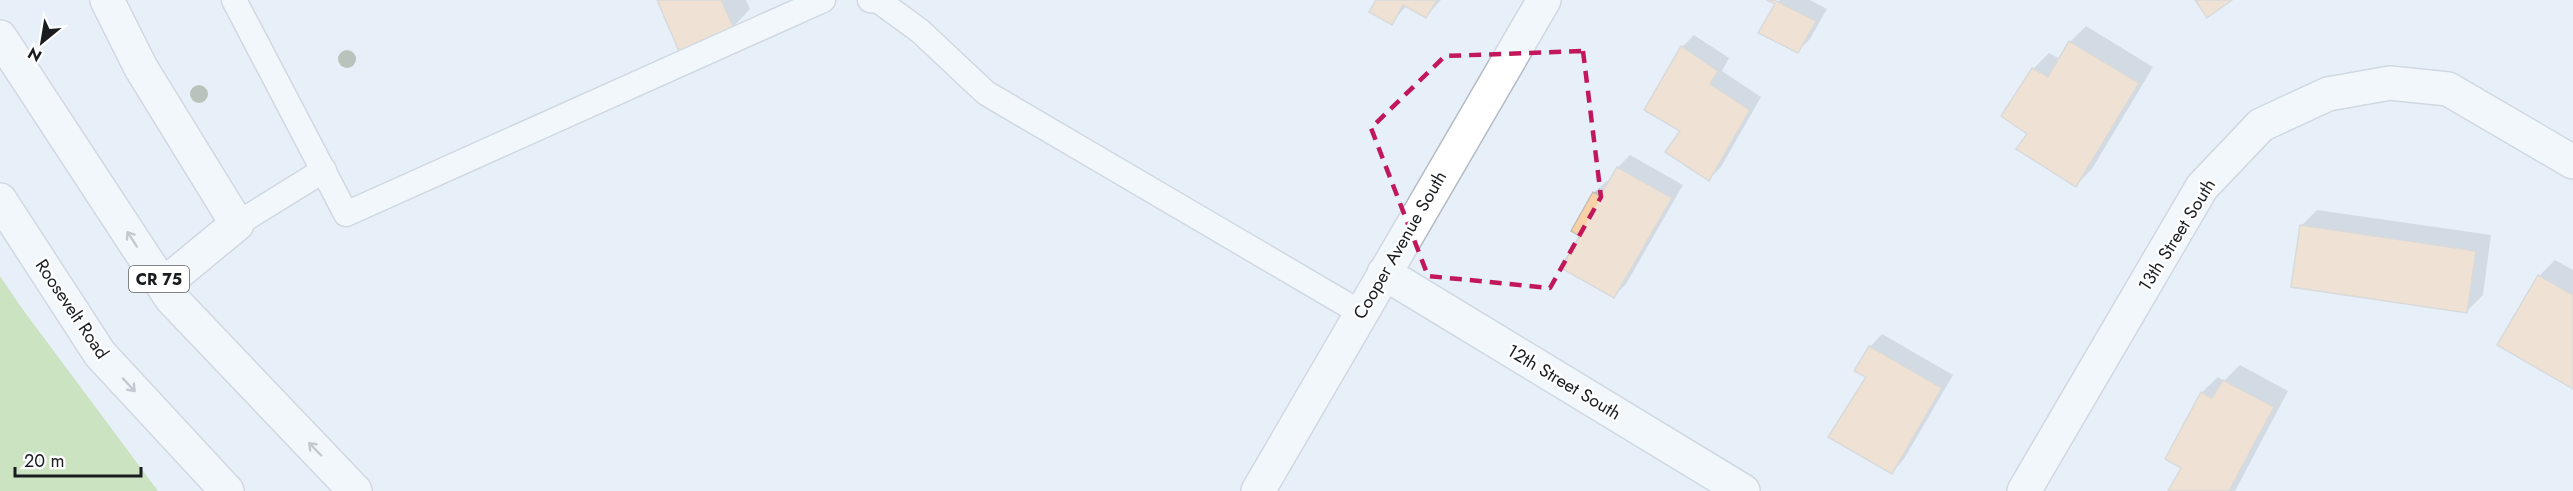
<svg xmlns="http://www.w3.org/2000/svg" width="2573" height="491" font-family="Jost,sans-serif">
  <rect width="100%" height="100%" fill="#e7f0f9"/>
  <polygon fill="#acd27f" points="0,276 21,307 158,491 0,491"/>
  <g fill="#0003">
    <polygon points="659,0 746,0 750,9 733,27"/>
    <polygon points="1377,0 1441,0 1426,16 1407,5 1392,23"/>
    <polygon points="1780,0 1810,0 1827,9 1810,39 1797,52 1777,2"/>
    <polygon points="2086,26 2153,67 2092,169 2076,185 2029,134 2033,69 2049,53 2060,59 2070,42"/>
    <polygon points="1694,35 1729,58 1722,71 1761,97 1721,167 1709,179 1682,130 1682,47"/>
    <polygon points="1630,155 1683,185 1626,284 1613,297 1582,236 1594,193 1607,181 1609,182 1618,167"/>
    <polygon points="2317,210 2491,235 2483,295 2467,311 2301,226"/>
    <polygon points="2555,260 2573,270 2573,387 2499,345 2539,276"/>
    <polygon points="1882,334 1953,375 1904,459 1892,472 1870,347"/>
    <polygon points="2240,365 2288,391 2235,491 2169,491 2183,467 2202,392 2218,377 2224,381"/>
  </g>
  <g fill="#f9d1a7" stroke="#c6beb5" stroke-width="1.5">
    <polygon points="657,0 721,0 734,28 679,51"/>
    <polygon points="1376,0 1437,0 1426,18 1403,5 1392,25 1369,12"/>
    <polygon points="1767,0 1774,0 1816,21 1798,53 1758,33 1775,4"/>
    <polygon points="2195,0 2232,0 2207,18"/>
    <polygon points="2069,41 2139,83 2076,187 2016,149 2027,134 2001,116 2032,68 2048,77"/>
    <polygon points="1681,46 1718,71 1710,84 1750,110 1709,181 1665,152 1680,131 1644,110"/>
    <polygon points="1617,167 1672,198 1614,298 1561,268 1580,236 1571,231 1593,192 1600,196"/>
    <polygon points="2300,225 2476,251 2467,313 2291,287"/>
    <polygon points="2538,275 2573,295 2573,389 2497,345"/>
    <polygon points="1869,346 1942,388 1892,474 1828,437 1866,377 1854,371"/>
    <polygon points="2223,380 2274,407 2229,491 2168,491 2181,468 2165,459 2201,392 2212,398"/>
  </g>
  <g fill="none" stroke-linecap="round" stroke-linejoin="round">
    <g stroke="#b3bcc4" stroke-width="27">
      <g id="service">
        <polyline points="234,0 346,214 823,0"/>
        <polyline points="870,0 879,1 920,31 986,93 1361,313"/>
        <polyline points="237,224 324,170"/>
      </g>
    </g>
    <g stroke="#b3bcc4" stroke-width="36">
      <g id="minor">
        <polyline points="107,0 141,68 237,224 163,285"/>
        <polyline points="1384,273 1743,491"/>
        <polyline points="2024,491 2202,187 2261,125 2328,94 2390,83 2448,89 2573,162"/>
      </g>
    </g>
    <g stroke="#b3bcc4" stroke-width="36">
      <polyline id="tertiary" points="1258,491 1544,0"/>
    </g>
    <g stroke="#b3bcc4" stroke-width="36">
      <g id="primary">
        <polyline points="0,37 171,298 355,491"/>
        <polyline points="0,200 100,354 227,491"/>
      </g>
    </g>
    <use href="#service" stroke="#fff" stroke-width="24"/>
    <use href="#minor" stroke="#fff" stroke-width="33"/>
    <use href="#tertiary" stroke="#fff" stroke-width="33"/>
    <use href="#primary" stroke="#fff" stroke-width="33"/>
  </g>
  <g fill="#7e8f70">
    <circle cx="347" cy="59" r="9"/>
    <circle cx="199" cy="94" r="9"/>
  </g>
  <defs><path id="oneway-shaft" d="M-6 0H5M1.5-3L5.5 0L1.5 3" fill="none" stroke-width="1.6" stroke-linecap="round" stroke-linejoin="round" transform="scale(1.5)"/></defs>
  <g stroke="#98999b">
    <use href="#oneway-shaft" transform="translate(132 239) rotate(-123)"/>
    <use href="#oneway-shaft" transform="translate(129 385) rotate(47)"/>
    <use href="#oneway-shaft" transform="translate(315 449) rotate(-134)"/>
  </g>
  <path d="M0 0H2573V491H0ZM 1583,51 L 1601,197 L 1550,288 L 1428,276 L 1371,128 L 1445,56 Z" fill="#e7f0f9" fill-opacity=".55" fill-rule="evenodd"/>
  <path fill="none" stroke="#c2185b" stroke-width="4.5" stroke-dasharray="12 8" stroke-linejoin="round" d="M 1583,51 L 1601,197 L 1550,288 L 1428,276 L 1371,128 L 1445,56 Z"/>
  <g text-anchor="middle" stroke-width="4.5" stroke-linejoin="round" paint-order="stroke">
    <rect fill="#fff" stroke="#5f6163" stroke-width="1.5" x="129" y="266" width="60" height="26" rx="4.5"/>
    <g font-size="16" font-weight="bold" fill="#1a1d20">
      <text x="159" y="285">CR 75</text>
    </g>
    <g font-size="18" fill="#1a1d20" stroke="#fff">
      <text transform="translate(2177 235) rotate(-58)" y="6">13th Street South</text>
      <text transform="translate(1400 245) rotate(-60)" y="6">Cooper Avenue South</text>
      <text transform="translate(72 309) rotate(56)" y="6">Roosevelt Road</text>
      <text transform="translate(1564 382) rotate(31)" y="6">12th Street South</text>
    </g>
  </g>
  <g transform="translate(42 42) rotate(210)" stroke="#ffffff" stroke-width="4.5" paint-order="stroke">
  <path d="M0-4.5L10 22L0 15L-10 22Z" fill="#1a1d20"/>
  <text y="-9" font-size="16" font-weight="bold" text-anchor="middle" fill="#1a1d20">N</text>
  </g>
  <path d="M15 467v9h126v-9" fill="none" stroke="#1a1d20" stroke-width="3"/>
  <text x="24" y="467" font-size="18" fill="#1a1d20" stroke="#ffffff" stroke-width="4.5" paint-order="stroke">20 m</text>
</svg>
